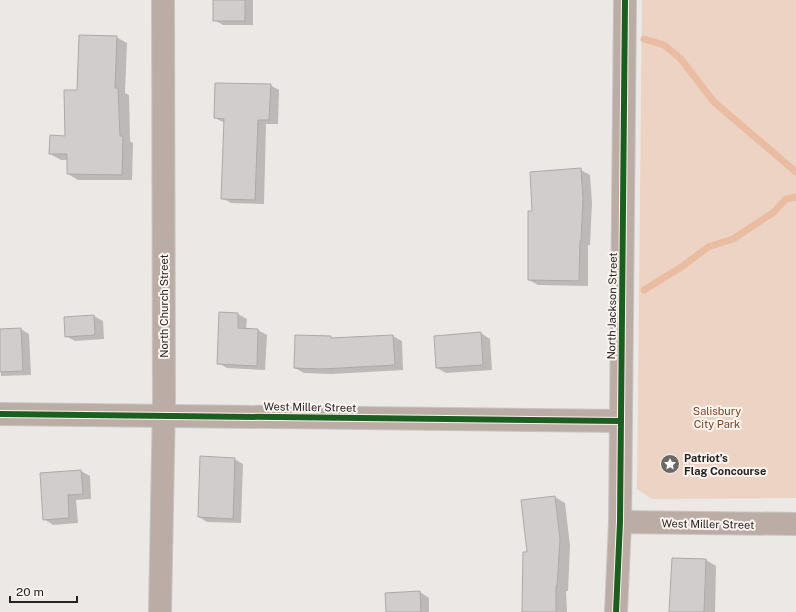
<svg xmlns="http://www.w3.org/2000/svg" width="796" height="612" font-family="'Public Sans',sans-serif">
  <rect width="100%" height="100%" fill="#ebe8e6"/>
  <polygon fill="#edd3c4" points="642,0 796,0 796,498 652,499 637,489"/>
  <g fill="#0003">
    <polygon points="214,0 253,0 253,25 223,25 214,20"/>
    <polygon points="116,37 127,43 125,93 129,95 130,141 133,143 132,180 78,180 68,174 68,160 61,160 50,154 66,137 78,91"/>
    <polygon points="270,85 279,90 278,124 266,124 264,204 231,203 222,198 225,123 215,118"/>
    <polygon points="581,170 590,175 592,203 590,245 588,245 588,286 538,285 529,280 533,212"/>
    <polygon points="220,313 238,314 247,319 246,330 258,330 267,335 265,370 227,368 218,363"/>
    <polygon points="94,316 103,321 104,339 75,341 66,336"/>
    <polygon points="21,329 29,334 31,375 1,376 0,330"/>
    <polygon points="481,333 490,339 492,370 446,373 437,368 435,336"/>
    <polygon points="296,336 331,337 334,339 393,336 402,341 403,370 332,374 304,373 295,368"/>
    <polygon points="234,459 243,464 241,523 207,522 199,517"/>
    <polygon points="81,471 90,476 91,499 76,500 78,523 53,525 44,519"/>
    <polygon points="555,497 565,503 570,546 568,591 566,591 567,612 523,612 528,553"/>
    <polygon points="706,560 716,566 715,612 670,612"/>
    <polygon points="420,592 429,598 429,612 387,612"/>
  </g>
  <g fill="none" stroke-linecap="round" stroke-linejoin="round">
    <g stroke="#eabda2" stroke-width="7">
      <polyline points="644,39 664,45 680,58 714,102 796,172"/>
      <polyline points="644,290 683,266 708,247 733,239 774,212 786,199 796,197"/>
    </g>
  </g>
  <g fill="#d0cdcc" stroke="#acaaa8">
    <rect x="213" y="0" width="32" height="21"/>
    <polygon points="79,35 117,36 115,88 118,88 120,136 123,136 122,175 67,174 67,154 49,154 50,135 65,136 64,90 77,90"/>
    <polygon points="215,83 271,84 269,120 258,120 255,200 221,199 224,119 214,118"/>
    <polygon points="581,168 583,198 581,241 580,241 579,281 528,280 528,211 532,211 530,172"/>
    <polygon points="219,312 238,313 238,328 258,329 257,366 217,364"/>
    <polygon points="94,315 95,335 65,337 64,317"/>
    <polygon points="21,328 23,371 0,372 0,329"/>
    <polygon points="481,332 483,365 436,368 434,336"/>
    <polygon points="295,335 331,336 331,338 393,335 395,365 322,369 294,368"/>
    <polygon points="200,456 235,458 233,519 198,517"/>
    <polygon points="81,470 83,494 68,495 69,518 43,520 40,473"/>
    <polygon points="555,496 560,539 557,586 556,586 556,612 522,612 523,552 527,552 521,500"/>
    <polygon points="672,558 706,559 704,612 669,612"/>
    <polygon points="420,591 421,612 386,612 385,593"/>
  </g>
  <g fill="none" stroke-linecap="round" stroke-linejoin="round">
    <g stroke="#c7c5c4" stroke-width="24">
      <g id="minor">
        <polyline points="0,414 621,421"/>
        <polyline points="620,522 796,524"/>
        <polyline points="160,612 164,401 163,0"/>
        <polyline points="616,612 620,522 625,0"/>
      </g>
    </g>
    <use href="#minor" stroke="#bbada5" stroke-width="22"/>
    <g stroke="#fcf4f0" stroke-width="8">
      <g id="cycleway">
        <polyline points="0,414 621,421"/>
        <polyline points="616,612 620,522 625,0"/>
      </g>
    </g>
    <use href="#cycleway" stroke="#1b5e20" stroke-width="6"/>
  </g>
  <defs>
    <g id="sight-disc" transform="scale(1)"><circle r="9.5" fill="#6b6967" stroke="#fcf4f0"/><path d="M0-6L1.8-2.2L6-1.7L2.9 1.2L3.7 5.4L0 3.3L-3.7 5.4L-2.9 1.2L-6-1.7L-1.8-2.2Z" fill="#fff"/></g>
  </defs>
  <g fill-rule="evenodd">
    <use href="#sight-disc" x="670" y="464"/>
  </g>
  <g text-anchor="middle" stroke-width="4" stroke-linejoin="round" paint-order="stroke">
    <g font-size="11" fill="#262422" stroke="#fcf4f0">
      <text transform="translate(164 306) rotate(-90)" y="4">North Church Street</text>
      <text transform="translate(612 306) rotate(-89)" y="4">North Jackson Street</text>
      <text transform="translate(310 407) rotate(1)" y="4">West Miller Street</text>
      <text transform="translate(708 524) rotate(1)" y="4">West Miller Street</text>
    </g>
    <g font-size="11" fill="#7e441d" stroke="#fcf4f0">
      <text x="717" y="415">Salisbury<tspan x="717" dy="13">City Park</tspan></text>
    </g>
    <g font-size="11" font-weight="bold" fill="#262422" stroke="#fcf4f0" text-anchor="start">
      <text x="684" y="462">Patriot’s<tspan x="684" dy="13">Flag Concourse</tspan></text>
    </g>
  </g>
  <path d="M10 596v6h67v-6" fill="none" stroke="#262422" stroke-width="2"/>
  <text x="16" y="596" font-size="12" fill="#262422" stroke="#fcf4f0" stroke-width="3" paint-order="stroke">20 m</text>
</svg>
